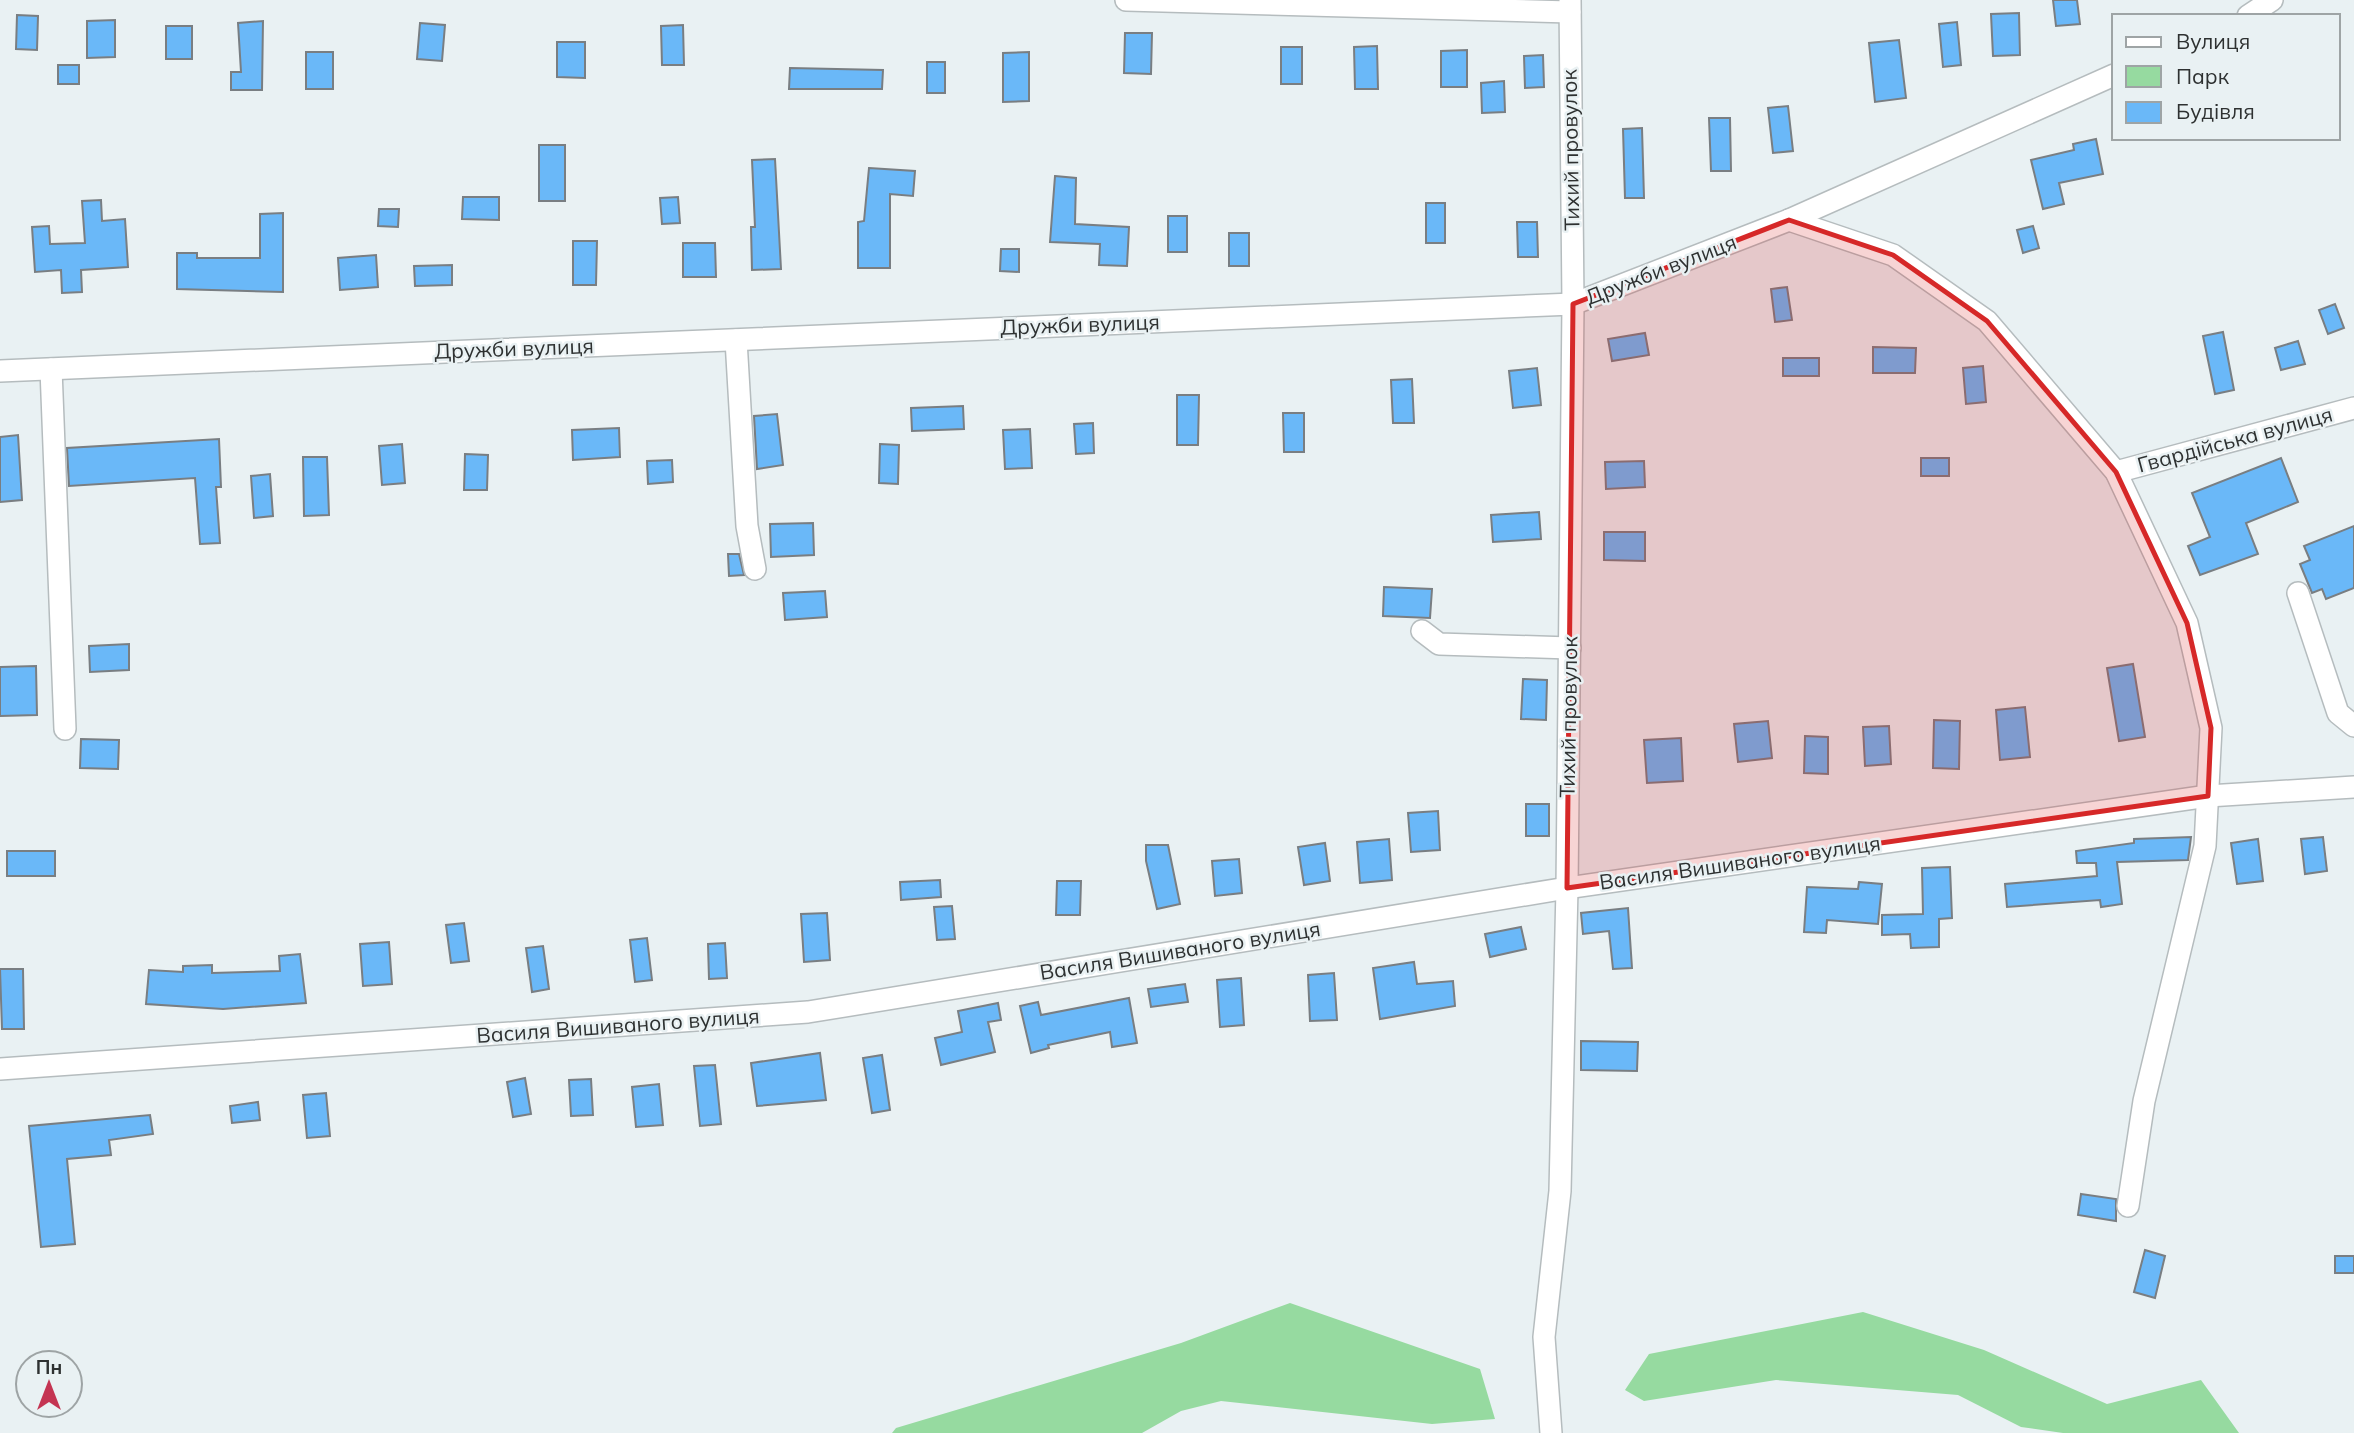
<svg xmlns="http://www.w3.org/2000/svg" width="2354" height="1433" font-family="Mulish,sans-serif">
  <rect width="100%" height="100%" fill="#e9f1f3"/>
  <g fill="#96daa0">
    <polygon points="1290,1303 1480,1369 1495,1419 1432,1424 1221,1401 1181,1411 1142,1433 892,1433 896,1428 1181,1343"/>
    <polygon points="1863,1312 1984,1350 2107,1404 2201,1380 2239,1433 2063,1433 2021,1427 1958,1395 1776,1380 1644,1401 1625,1390 1649,1354"/>
  </g>
  <g fill="#6ab8f8" stroke="#797e82" stroke-width="2">
    <polygon points="2053,0 2077,0 2080,24 2056,26"/>
    <polygon points="2019,13 2020,55 1993,56 1991,14"/>
    <polygon points="17,15 38,16 37,50 16,49"/>
    <polygon points="115,20 115,57 87,58 87,21"/>
    <polygon points="263,21 262,90 231,90 231,72 241,72 238,23"/>
    <polygon points="1957,22 1961,65 1943,67 1939,24"/>
    <polygon points="420,23 445,25 442,61 417,59"/>
    <polygon points="683,25 684,65 662,65 661,26"/>
    <rect x="166" y="26" width="26" height="33"/>
    <polygon points="1125,33 1152,33 1151,74 1124,73"/>
    <polygon points="1899,40 1906,98 1875,102 1869,43"/>
    <polygon points="557,42 585,42 585,78 557,77"/>
    <polygon points="1377,46 1378,89 1355,89 1354,47"/>
    <rect x="1281" y="47" width="21" height="37"/>
    <polygon points="1467,50 1467,87 1441,87 1441,51"/>
    <rect x="306" y="52" width="27" height="37"/>
    <polygon points="1029,52 1029,101 1003,102 1003,53"/>
    <polygon points="1543,55 1544,87 1525,88 1524,56"/>
    <rect x="927" y="62" width="18" height="31"/>
    <rect x="58" y="65" width="21" height="19"/>
    <polygon points="790,68 883,70 882,89 789,89"/>
    <polygon points="1504,81 1505,112 1482,113 1481,83"/>
    <polygon points="1788,106 1793,151 1773,153 1768,108"/>
    <polygon points="1709,118 1730,118 1731,171 1711,171"/>
    <polygon points="1642,128 1644,198 1625,198 1623,129"/>
    <polygon points="2096,139 2103,174 2059,183 2064,204 2043,209 2031,160 2074,150 2073,144"/>
    <rect x="539" y="145" width="26" height="56"/>
    <polygon points="775,159 781,269 752,270 751,227 755,227 752,160"/>
    <polygon points="869,168 915,171 913,196 890,194 890,268 858,268 858,222 864,221"/>
    <polygon points="1055,176 1076,178 1075,224 1129,227 1127,266 1099,265 1100,244 1050,242"/>
    <polygon points="463,197 499,197 499,220 462,219"/>
    <polygon points="678,197 680,223 662,224 660,198"/>
    <polygon points="101,200 102,221 125,219 128,267 81,270 82,292 62,293 61,270 35,272 32,227 49,226 50,244 85,243 82,201"/>
    <rect x="1426" y="203" width="19" height="40"/>
    <polygon points="379,209 399,209 398,227 378,226"/>
    <polygon points="283,213 283,292 177,289 177,253 197,253 197,258 260,258 260,214"/>
    <rect x="1168" y="216" width="19" height="36"/>
    <polygon points="1517,222 1537,222 1538,257 1518,257"/>
    <polygon points="2033,226 2039,248 2023,253 2017,230"/>
    <rect x="1229" y="233" width="20" height="33"/>
    <polygon points="573,241 597,241 596,285 573,285"/>
    <polygon points="683,243 715,243 716,277 683,277"/>
    <polygon points="1001,249 1019,249 1019,272 1000,271"/>
    <polygon points="376,255 378,287 340,290 338,258"/>
    <polygon points="452,265 452,285 415,286 414,266"/>
    <polygon points="1787,287 1792,320 1775,322 1771,289"/>
    <polygon points="2335,304 2344,328 2328,334 2319,310"/>
    <polygon points="2223,332 2234,390 2215,394 2203,336"/>
    <polygon points="1645,333 1649,355 1612,361 1608,339"/>
    <polygon points="2298,341 2305,364 2281,370 2275,348"/>
    <polygon points="1873,347 1916,348 1915,373 1873,373"/>
    <rect x="1783" y="358" width="36" height="18"/>
    <polygon points="1983,366 1986,402 1966,404 1963,368"/>
    <polygon points="1537,368 1541,405 1513,408 1509,371"/>
    <polygon points="1412,379 1414,423 1393,423 1391,380"/>
    <polygon points="1177,395 1199,395 1198,445 1177,445"/>
    <polygon points="963,406 964,429 912,431 911,408"/>
    <polygon points="1283,413 1304,413 1304,452 1284,452"/>
    <polygon points="777,414 783,465 757,469 754,416"/>
    <polygon points="1093,423 1094,453 1076,454 1074,424"/>
    <polygon points="619,428 620,457 573,460 572,430"/>
    <polygon points="1030,429 1032,468 1005,469 1003,430"/>
    <polygon points="18,435 22,500 0,502 0,437"/>
    <polygon points="219,439 221,487 216,487 220,543 200,544 195,478 69,486 67,448"/>
    <polygon points="402,444 405,483 382,485 379,446"/>
    <polygon points="880,444 899,445 898,484 879,483"/>
    <polygon points="465,454 488,455 487,490 464,490"/>
    <polygon points="303,457 327,457 329,515 304,516"/>
    <rect x="1921" y="458" width="28" height="18"/>
    <polygon points="2281,458 2298,502 2246,523 2258,554 2200,575 2188,546 2210,537 2192,493"/>
    <polygon points="672,460 673,482 648,484 647,461"/>
    <polygon points="1644,461 1645,487 1606,489 1605,462"/>
    <polygon points="270,474 273,516 254,518 251,476"/>
    <polygon points="1539,512 1541,539 1493,542 1491,515"/>
    <polygon points="813,523 814,555 771,557 770,524"/>
    <polygon points="2354,526 2354,588 2326,599 2322,589 2312,593 2300,564 2310,560 2304,546"/>
    <polygon points="1604,532 1645,532 1645,561 1604,560"/>
    <polygon points="728,554 739,554 744,575 729,576"/>
    <polygon points="1384,587 1432,589 1430,618 1383,616"/>
    <polygon points="825,591 827,617 785,620 783,593"/>
    <polygon points="129,644 129,670 90,672 89,646"/>
    <polygon points="2133,664 2145,737 2119,741 2107,668"/>
    <polygon points="36,666 37,715 0,716 0,667"/>
    <polygon points="1523,679 1547,680 1546,720 1521,719"/>
    <polygon points="2025,707 2030,757 2000,760 1996,710"/>
    <polygon points="1934,720 1960,721 1959,769 1933,768"/>
    <polygon points="1768,721 1772,758 1738,762 1734,724"/>
    <polygon points="1889,726 1891,764 1865,766 1863,727"/>
    <polygon points="1805,736 1828,737 1828,774 1804,773"/>
    <polygon points="1681,738 1683,781 1647,783 1644,740"/>
    <polygon points="81,739 119,740 118,769 80,768"/>
    <rect x="1526" y="804" width="23" height="32"/>
    <polygon points="1438,811 1440,850 1411,852 1408,813"/>
    <polygon points="2191,837 2188,860 2117,862 2122,904 2101,907 2100,900 2007,907 2005,884 2097,876 2096,863 2077,863 2076,851 2134,843 2134,839"/>
    <polygon points="2323,837 2327,871 2305,874 2301,839"/>
    <polygon points="1389,839 1392,880 1360,883 1357,842"/>
    <polygon points="2258,839 2263,881 2237,884 2231,843"/>
    <polygon points="1325,843 1330,881 1304,885 1298,847"/>
    <polygon points="1146,845 1168,845 1180,904 1157,909 1146,861"/>
    <rect x="7" y="851" width="48" height="25"/>
    <polygon points="1239,859 1242,893 1215,896 1212,861"/>
    <polygon points="1950,867 1952,918 1939,919 1939,947 1911,948 1910,934 1882,935 1882,915 1923,914 1922,868"/>
    <polygon points="940,880 941,897 901,900 900,882"/>
    <polygon points="1057,881 1081,881 1080,915 1056,915"/>
    <polygon points="1859,882 1882,884 1878,924 1827,920 1826,933 1804,932 1807,887 1858,889"/>
    <polygon points="952,906 955,939 937,940 934,907"/>
    <polygon points="1628,908 1632,968 1613,969 1609,931 1583,934 1581,913"/>
    <polygon points="827,913 830,960 804,962 801,914"/>
    <polygon points="464,923 469,961 451,963 446,925"/>
    <polygon points="1521,927 1526,949 1490,957 1485,934"/>
    <polygon points="647,938 652,980 635,982 630,940"/>
    <polygon points="389,942 392,984 363,986 360,944"/>
    <polygon points="725,943 727,978 709,979 708,944"/>
    <polygon points="543,946 549,989 532,992 526,948"/>
    <polygon points="300,954 306,1003 223,1009 146,1004 149,970 183,972 183,966 212,965 212,973 280,971 279,956"/>
    <polygon points="1414,962 1417,984 1453,981 1455,1006 1380,1019 1373,968"/>
    <polygon points="0,969 23,969 24,1029 2,1029"/>
    <polygon points="1334,973 1337,1020 1310,1021 1308,975"/>
    <polygon points="1241,978 1244,1025 1220,1027 1217,980"/>
    <polygon points="1185,984 1188,1002 1151,1007 1148,989"/>
    <polygon points="1129,998 1137,1043 1112,1047 1110,1032 1048,1045 1049,1048 1031,1053 1020,1006 1038,1002 1041,1015"/>
    <polygon points="998,1003 1001,1020 988,1022 995,1052 941,1065 935,1038 962,1032 958,1011"/>
    <polygon points="1581,1041 1638,1042 1637,1071 1581,1070"/>
    <polygon points="820,1053 826,1100 757,1106 751,1063"/>
    <polygon points="882,1055 890,1110 872,1113 863,1058"/>
    <polygon points="715,1065 721,1124 700,1126 694,1066"/>
    <polygon points="525,1078 531,1114 513,1117 507,1082"/>
    <polygon points="591,1079 593,1115 571,1116 569,1080"/>
    <polygon points="659,1084 663,1125 636,1127 632,1087"/>
    <polygon points="326,1093 330,1136 307,1138 303,1095"/>
    <polygon points="258,1102 260,1120 232,1123 230,1106"/>
    <polygon points="150,1115 153,1134 109,1140 111,1155 67,1159 75,1244 41,1247 29,1126"/>
    <polygon points="2081,1194 2116,1199 2116,1221 2078,1215"/>
    <polygon points="2145,1250 2165,1256 2155,1298 2134,1292"/>
    <rect x="2335" y="1256" width="19" height="17"/>
  </g>
  <g fill="none" stroke-linecap="round" stroke-linejoin="round">
    <g stroke="#b5bcbe" stroke-width="24">
      <g id="minor">
        <polyline points="1126,0 1570,12"/>
        <polyline points="2248,16 2272,0"/>
        <polyline points="1789,220 1893,255 1987,321 2116,472 2187,623 2211,728 2205,846 2144,1101 2128,1206"/>
        <polyline points="736,340 747,526 755,569"/>
        <polyline points="51,369 65,729"/>
        <polyline points="0,371 1573,304 1789,220 2114,75"/>
        <polyline points="2116,472 2354,408"/>
        <polyline points="2298,593 2338,713 2354,726"/>
        <polyline points="1422,631 1439,644 1570,648"/>
        <polyline points="0,1069 808,1012 1567,888 2208,796 2354,787"/>
        <polyline points="1551,1433 1544,1337 1560,1191 1567,888 1573,304 1570,0"/>
      </g>
    </g>
    <use href="#minor" stroke="#fff" stroke-width="21"/>
  </g>
  <path fill="#d62828" fill-opacity="0.2" stroke="#d62828" stroke-width="5" stroke-linejoin="round" d="M 1789,220 L 1893,255 L 1987,321 L 2116,472 L 2187,623 L 2211,728 L 2208,796 L 1567,888 L 1573,304 Z"/>
  <g text-anchor="middle" stroke-width="5" stroke-linejoin="round" paint-order="stroke">
    <g font-size="21" fill="#2e3131" stroke="#e9f1f3">
      <text transform="translate(1571 150) rotate(-91)" y="7">Тихий провулок</text>
      <text transform="translate(1661 270) rotate(-21)" y="7">Дружби вулиця</text>
      <text transform="translate(1080 325) rotate(-2)" y="7">Дружби вулиця</text>
      <text transform="translate(514 349) rotate(-2)" y="7">Дружби вулиця</text>
      <text transform="translate(2235 440) rotate(-15)" y="7">Гвардійська вулиця</text>
      <text transform="translate(1569 717) rotate(-89)" y="7">Тихий провулок</text>
      <text transform="translate(1740 863) rotate(-8)" y="7">Василя Вишиваного вулиця</text>
      <text transform="translate(1180 951) rotate(-9)" y="7">Василя Вишиваного вулиця</text>
      <text transform="translate(618 1026) rotate(-4)" y="7">Василя Вишиваного вулиця</text>
    </g>
  </g>
  <rect x="2112" y="14" width="228" height="126" fill="#e9f1f3" stroke="#9ea4a5" stroke-width="2"/>
  <rect x="2126" y="37" width="35" height="10" fill="#ffffff" stroke="#9ea4a5" stroke-width="2"/>
  <text x="2176" y="49" font-size="21" fill="#2e3131">Вулиця</text>
  <rect x="2126" y="66" width="35" height="21" fill="#96daa0" stroke="#9ea4a5" stroke-width="2"/>
  <text x="2176" y="84" font-size="21" fill="#2e3131">Парк</text>
  <rect x="2126" y="102" width="35" height="21" fill="#6ab8f8" stroke="#9ea4a5" stroke-width="2"/>
  <text x="2176" y="119" font-size="21" fill="#2e3131">Будівля</text>
  <g transform="translate(49 1384)"><circle r="33" fill="#e9f1f3" stroke="#9ea4a5" stroke-width="2"/>
  <path d="M0-5L12 26L0 18L-12 26Z" fill="#c43452"/>
  <text y="-10" font-size="19" font-weight="bold" text-anchor="middle" fill="#2e3131">Пн</text>
  </g>
</svg>
